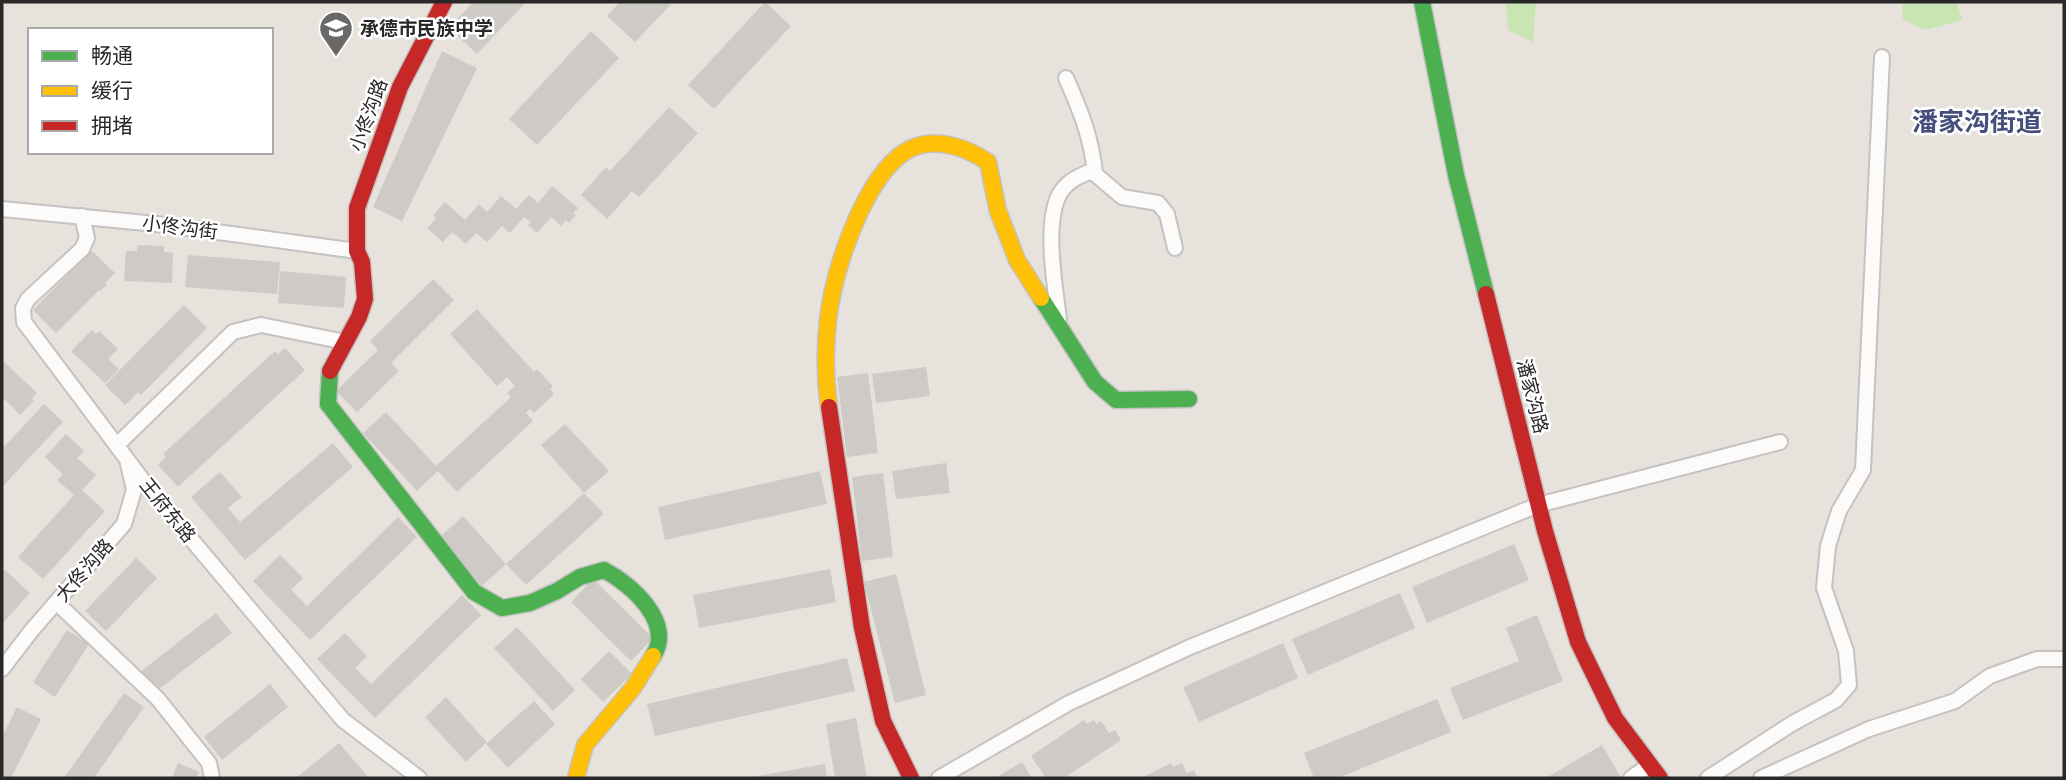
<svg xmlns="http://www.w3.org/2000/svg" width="2066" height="780" font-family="'Titillium Web','Noto Sans SC',sans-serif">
  <rect width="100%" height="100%" fill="#e8e2dc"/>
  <g fill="#c8e5b2">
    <polygon points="1506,2 1536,2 1533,42 1508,30"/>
    <polygon points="1902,2 1956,2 1963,20 1925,30 1903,20"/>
  </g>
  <g fill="#cecac6">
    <polygon points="473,2 526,2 477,54 449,28"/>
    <polygon points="620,2 673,2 635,42 607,16"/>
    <polygon points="765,2 791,26 714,109 688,85"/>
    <polygon points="591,31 619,58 537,145 509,119"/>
    <polygon points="442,51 477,68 402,221 373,207"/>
    <polygon points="669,107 698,133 639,197 632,191 607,219 581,195 606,167 610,171"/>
    <polygon points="552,186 578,208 573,213 576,215 569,223 566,220 561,226 551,217 537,233 528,225 531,222 524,217 510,233 502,226 487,242 476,233 466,244 452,232 443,242 427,228 436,218 433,215 445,202 465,220 479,204 487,212 501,196 516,209 529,195 538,203"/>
    <polygon points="138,245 164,246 164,252 173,253 172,283 124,281 126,251 137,251"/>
    <polygon points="92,251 115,273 105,283 107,285 100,291 99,290 56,333 33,310 73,269 71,267 85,253 87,255"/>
    <polygon points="188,255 280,262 277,294 185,287"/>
    <polygon points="280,271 346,277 344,308 278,303"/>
    <polygon points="433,279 454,300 391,363 399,371 357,412 336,391 378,350 370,341"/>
    <polygon points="184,305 207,328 141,395 138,392 125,405 105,385"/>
    <polygon points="477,309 534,372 537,369 553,386 550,389 554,394 534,413 530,409 526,413 533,421 457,492 438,471 417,491 363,433 386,412 436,466 511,397 507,393 515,386 507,377 497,386 450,334"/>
    <polygon points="92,330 96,334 99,331 118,349 108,359 119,369 105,383 71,351"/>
    <polygon points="285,348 305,370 178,487 158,465 166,457 163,454 275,351 278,354"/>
    <polygon points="2,360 37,393 32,398 34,401 20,415 2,397"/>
    <polygon points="926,367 930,396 876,403 872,374"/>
    <polygon points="868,373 878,453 847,457 837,377"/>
    <polygon points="44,404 63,422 2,487 2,449"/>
    <polygon points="565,424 609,471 584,493 541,445"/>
    <polygon points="66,434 84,451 77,458 96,475 82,490 105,511 43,579 18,557 74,495 57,480 63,474 45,457"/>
    <polygon points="333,443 353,467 245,560 191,497 220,472 242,497 228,508 240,522"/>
    <polygon points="946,463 950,493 896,499 892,471"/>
    <polygon points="820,471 827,504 665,540 658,507"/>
    <polygon points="883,473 893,557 862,561 852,477"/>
    <polygon points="584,493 604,514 526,585 506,564"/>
    <polygon points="463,516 506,564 482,586 439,538"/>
    <polygon points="398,517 417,537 310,640 253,581 280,555 303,578 291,590 307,606"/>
    <polygon points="1514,544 1529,580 1427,623 1412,587"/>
    <polygon points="136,558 157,578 106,631 85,611"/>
    <polygon points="830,569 836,602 699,628 693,595"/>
    <polygon points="5,570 30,593 2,624 2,573"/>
    <polygon points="896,574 926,695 895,703 864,582"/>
    <polygon points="593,579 653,638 631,661 571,602"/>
    <polygon points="1400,593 1415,628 1308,675 1292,639"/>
    <polygon points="462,595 481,615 375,718 317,659 345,633 367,656 355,668 371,684"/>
    <polygon points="216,613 232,633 155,692 140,672"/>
    <polygon points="1537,615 1563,681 1463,720 1450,688 1519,661 1506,628"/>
    <polygon points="517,627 575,690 553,711 494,648"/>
    <polygon points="67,630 89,644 55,697 33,682"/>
    <polygon points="1283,643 1298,678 1199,722 1183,687"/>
    <polygon points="609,651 632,674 603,702 581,679"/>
    <polygon points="847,658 855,691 655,736 647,704"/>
    <polygon points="270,684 288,707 222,760 204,737"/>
    <polygon points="124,693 144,707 94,778 64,778"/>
    <polygon points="446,697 487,742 466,762 425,717"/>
    <polygon points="1437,699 1451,732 1338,778 1314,778 1304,753"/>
    <polygon points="534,701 555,724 508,768 486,744"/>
    <polygon points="17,707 41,719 11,778 6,778 2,776 2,737"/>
    <polygon points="856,718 867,778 835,778 826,724"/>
    <polygon points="1084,720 1087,724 1094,720 1096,724 1101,721 1109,733 1115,730 1121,740 1064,778 1046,778 1031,756"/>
    <polygon points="339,743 369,778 296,778"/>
    <polygon points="1602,745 1620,776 1616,778 1546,778"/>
    <polygon points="1022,762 1032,778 995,778"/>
    <polygon points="178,763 199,772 196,778 172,778"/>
    <polygon points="1171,763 1173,767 1182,763 1187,773 1194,770 1198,778 1141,778"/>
    <polygon points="825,764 827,778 752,778 752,777"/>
  </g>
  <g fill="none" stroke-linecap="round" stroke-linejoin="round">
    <g stroke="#c4c2c2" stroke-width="18">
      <g id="street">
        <path d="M 1066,78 C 1080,109 1092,139 1095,174"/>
        <polyline points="2,209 166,225 357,251"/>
        <polyline points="82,216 87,238 82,249 28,299 23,308 24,322 150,490 343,720 419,778"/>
        <path d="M 1059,319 C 1055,286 1044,225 1059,195 C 1066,182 1077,177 1089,172 L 1095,174 L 1122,197 L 1158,203 L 1167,214 L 1175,248"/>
        <polyline points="117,445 233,332 261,325 345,342"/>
        <polyline points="56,602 158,699 209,763 212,778"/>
        <polyline points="2,669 32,630 124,524 134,490 128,464"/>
        <polyline points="939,778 1069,703 1190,647 1538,505 1780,442"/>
        <polyline points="1631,778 1650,765"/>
        <polyline points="1708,778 1793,723 1836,700 1849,685 1846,651 1824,588 1828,546 1839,511 1863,470 1882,57"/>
        <polyline points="1761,778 1869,729 1955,701 1990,676 2037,659 2064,659"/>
      </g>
    </g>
    <g stroke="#c4c2c2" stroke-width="19">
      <g id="fast">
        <polyline points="1422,2 1456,175 1486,294"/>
        <polyline points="1041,298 1095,382 1116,400 1189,399"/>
        <path d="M 330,371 L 328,404 L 474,592 L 502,608 L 530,603 L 557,591 L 580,577 L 604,570 C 631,584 675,623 653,656"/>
      </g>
    </g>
    <g stroke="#c4c2c2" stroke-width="19">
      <g id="slow">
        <path d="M 829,407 C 824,372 825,329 832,295 C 841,252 870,167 912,148 C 938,137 967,148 988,162 L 998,211 L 1017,260 L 1041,298"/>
        <polyline points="576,778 585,745 633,688 653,656"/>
      </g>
    </g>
    <g stroke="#c4c2c2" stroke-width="19">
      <g id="jam">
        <polyline points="1486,294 1545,531 1578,642 1615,718 1660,778"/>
        <polyline points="330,371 359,317 365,299 362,262 357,251 357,208 400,87 444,2"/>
        <polyline points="829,407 862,628 883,721 911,778"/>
      </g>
    </g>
    <use href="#street" stroke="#fcfbfa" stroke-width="14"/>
    <use href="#fast" stroke="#4caf50" stroke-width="16"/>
    <use href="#slow" stroke="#ffc107" stroke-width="16"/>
    <use href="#jam" stroke="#c62828" stroke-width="16"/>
  </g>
  <defs>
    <g id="school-pin" transform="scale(1.75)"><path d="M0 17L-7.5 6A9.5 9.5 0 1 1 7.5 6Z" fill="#6b6967" stroke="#fff"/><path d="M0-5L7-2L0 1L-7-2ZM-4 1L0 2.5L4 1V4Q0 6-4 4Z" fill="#fff"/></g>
  </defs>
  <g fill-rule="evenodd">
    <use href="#school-pin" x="336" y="28"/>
  </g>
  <g text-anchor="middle" stroke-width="5" stroke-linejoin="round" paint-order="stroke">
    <g font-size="19" font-weight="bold" fill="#282828" stroke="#fff" text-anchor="start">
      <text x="360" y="35">承德市民族中学</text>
    </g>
    <g font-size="19" fill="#282828" stroke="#fff">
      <text transform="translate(368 115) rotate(-70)" y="7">小佟沟路</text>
      <text transform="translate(180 227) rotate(7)" y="7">小佟沟街</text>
      <text transform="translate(1533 396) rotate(76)" y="7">潘家沟路</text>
      <text transform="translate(168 510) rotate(51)" y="7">王府东路</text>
      <text transform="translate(84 570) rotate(-49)" y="7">大佟沟路</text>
    </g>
    <g font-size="26" font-weight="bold" fill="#464f7b" stroke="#fff">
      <text x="1977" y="131">潘家沟街道</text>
    </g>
  </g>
  <rect width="2066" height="780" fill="none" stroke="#282828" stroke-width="7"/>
  <rect x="28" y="28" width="245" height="126" fill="#ffffff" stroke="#a9a9a9" stroke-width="2"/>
  <rect x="42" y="51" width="35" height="10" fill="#4caf50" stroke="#a9a9a9" stroke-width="2"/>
  <text x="91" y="63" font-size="21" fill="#282828">畅通</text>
  <rect x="42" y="86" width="35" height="10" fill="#ffc107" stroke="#a9a9a9" stroke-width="2"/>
  <text x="91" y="98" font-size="21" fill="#282828">缓行</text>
  <rect x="42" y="121" width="35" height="10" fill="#c62828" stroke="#a9a9a9" stroke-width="2"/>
  <text x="91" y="133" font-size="21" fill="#282828">拥堵</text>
</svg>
